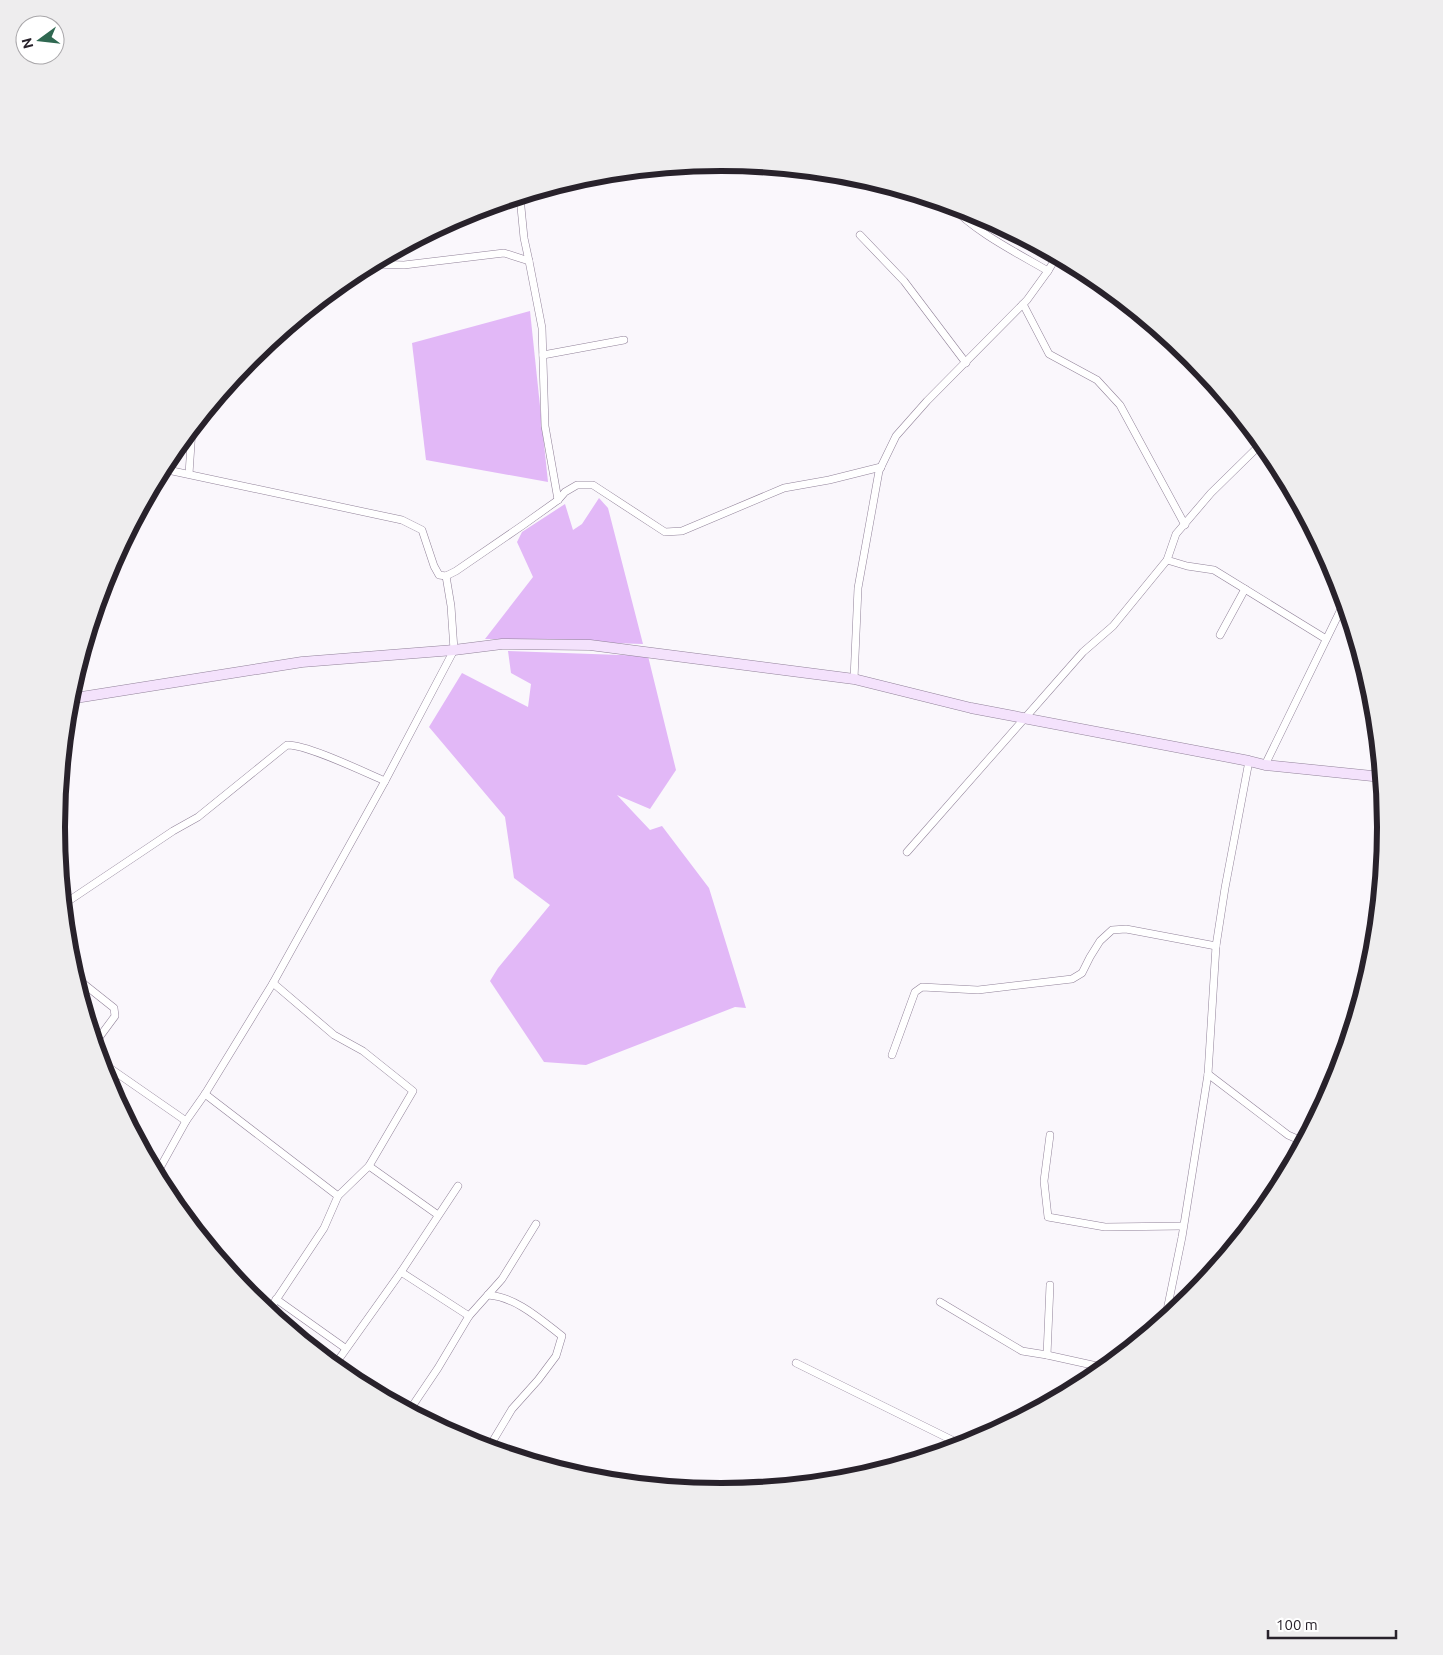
<svg xmlns="http://www.w3.org/2000/svg" width="1443" height="1655" font-family="Ubuntu,sans-serif">
  <rect width="100%" height="100%" fill="#faf7fc"/>
  <g fill="#e2b8f7">
    <polygon points="530,311 548,482 426,460 412,343"/>
    <polygon points="599,498 608,508 643,644 485,639 533,577 517,542 522,532 565,504 573,530 582,524"/>
    <polygon points="508,651 648,656 676,770 650,809 617,795 650,830 662,826 709,888 746,1008 735,1007 586,1065 544,1062 490,981 498,968 550,905 514,878 505,817 429,727 462,673 528,707 531,684 511,673"/>
  </g>
  <g fill="none" stroke-linecap="round" stroke-linejoin="round">
    <g stroke="#918299" stroke-width="8">
      <g id="street">
        <path d="M 952,206 C 973,231 1019,254 1048,271"/>
        <polyline points="860,235 904,281 966,363"/>
        <polyline points="529,261 542,328 545,426 558,500"/>
        <polyline points="371,264 404,265 504,253 529,261 524,238 520,197"/>
        <polyline points="1023,304 1049,354 1097,380 1120,405 1185,525"/>
        <polyline points="543,355 624,340"/>
        <polyline points="163,469 402,520 422,530 434,566 439,575 446,576 456,571 523,525 558,500 565,492 577,485 593,485 665,532 682,531 784,488 829,480 881,467"/>
        <polyline points="189,474 192,429"/>
        <polyline points="1167,560 1187,566 1214,570 1326,639"/>
        <polyline points="1220,635 1245,589"/>
        <polyline points="854,679 858,588 879,471 896,436 927,401 1027,300 1048,271 1057,256"/>
        <polyline points="1265,765 1345,601"/>
        <polyline points="907,852 1083,652 1113,626 1167,560 1176,534 1211,493 1262,443"/>
        <path d="M 64,904 L 173,831 L 198,817 L 287,745 C 306,744 364,772 385,781"/>
        <polyline points="75,977 114,1008 115,1016 95,1043"/>
        <polyline points="892,1055 915,992 922,987 978,990 1072,979 1082,973 1090,957 1100,941 1112,930 1126,929 1216,946"/>
        <polyline points="101,1062 186,1121"/>
        <polyline points="1208,1074 1288,1135 1304,1142"/>
        <polyline points="205,1094 338,1196"/>
        <polyline points="1050,1135 1044,1181 1048,1217 1105,1227 1183,1226"/>
        <polyline points="369,1166 438,1215"/>
        <polyline points="156,1175 186,1121 205,1094 273,983 385,781 454,650 451,606 446,576"/>
        <polyline points="401,1272 469,1316"/>
        <path d="M 488,1295 C 516,1297 540,1319 562,1336 L 556,1356 L 538,1380 L 512,1409 L 488,1449"/>
        <polyline points="276,1299 345,1348"/>
        <polyline points="940,1302 1022,1351 1047,1355 1106,1368"/>
        <polyline points="268,1312 324,1228 338,1196 369,1166 413,1091 363,1051 334,1035 273,983"/>
        <polyline points="1165,1320 1182,1237 1208,1074 1216,946 1225,888 1249,761"/>
        <polyline points="1047,1355 1050,1285"/>
        <polyline points="796,1363 964,1446"/>
        <polyline points="334,1366 401,1272 458,1186"/>
        <polyline points="409,1411 438,1368 469,1316 502,1279 536,1224"/>
      </g>
    </g>
    <g stroke="#918299" stroke-width="11">
      <polyline id="secondary" points="69,699 302,662 454,650 502,644 590,645 854,679 971,708 1249,761 1265,765 1382,777"/>
    </g>
    <use href="#street" stroke="#fff" stroke-width="7"/>
    <use href="#secondary" stroke="#f4e2fc" stroke-width="10"/>
  </g>
  <path d="M0 0H1443V1655H0ZM65 827a656 656 0 1 1 1312 0a656 656 0 1 1-1312 0Z" fill="#eeedee" fill-rule="evenodd"/>
  <path fill="none" stroke="#28222b" stroke-width="6" d="M65 827a656 656 0 1 1 1312 0a656 656 0 1 1-1312 0Z"/>
  <g transform="translate(40 40) rotate(255)"><circle r="24" fill="#ffffff" stroke="#a9a7aa"/>
  <path d="M0-4L9 19L0 12L-9 19Z" fill="#2f6851"/>
  <text y="-8" font-size="14" font-weight="bold" text-anchor="middle" fill="#28222b">N</text>
  </g>
  <path d="M1268 1630v8h128v-8" fill="none" stroke="#28222b" stroke-width="2.5"/>
  <text x="1276" y="1630" font-size="15" fill="#28222b" stroke="#ffffff" stroke-width="4" paint-order="stroke">100 m</text>
</svg>
